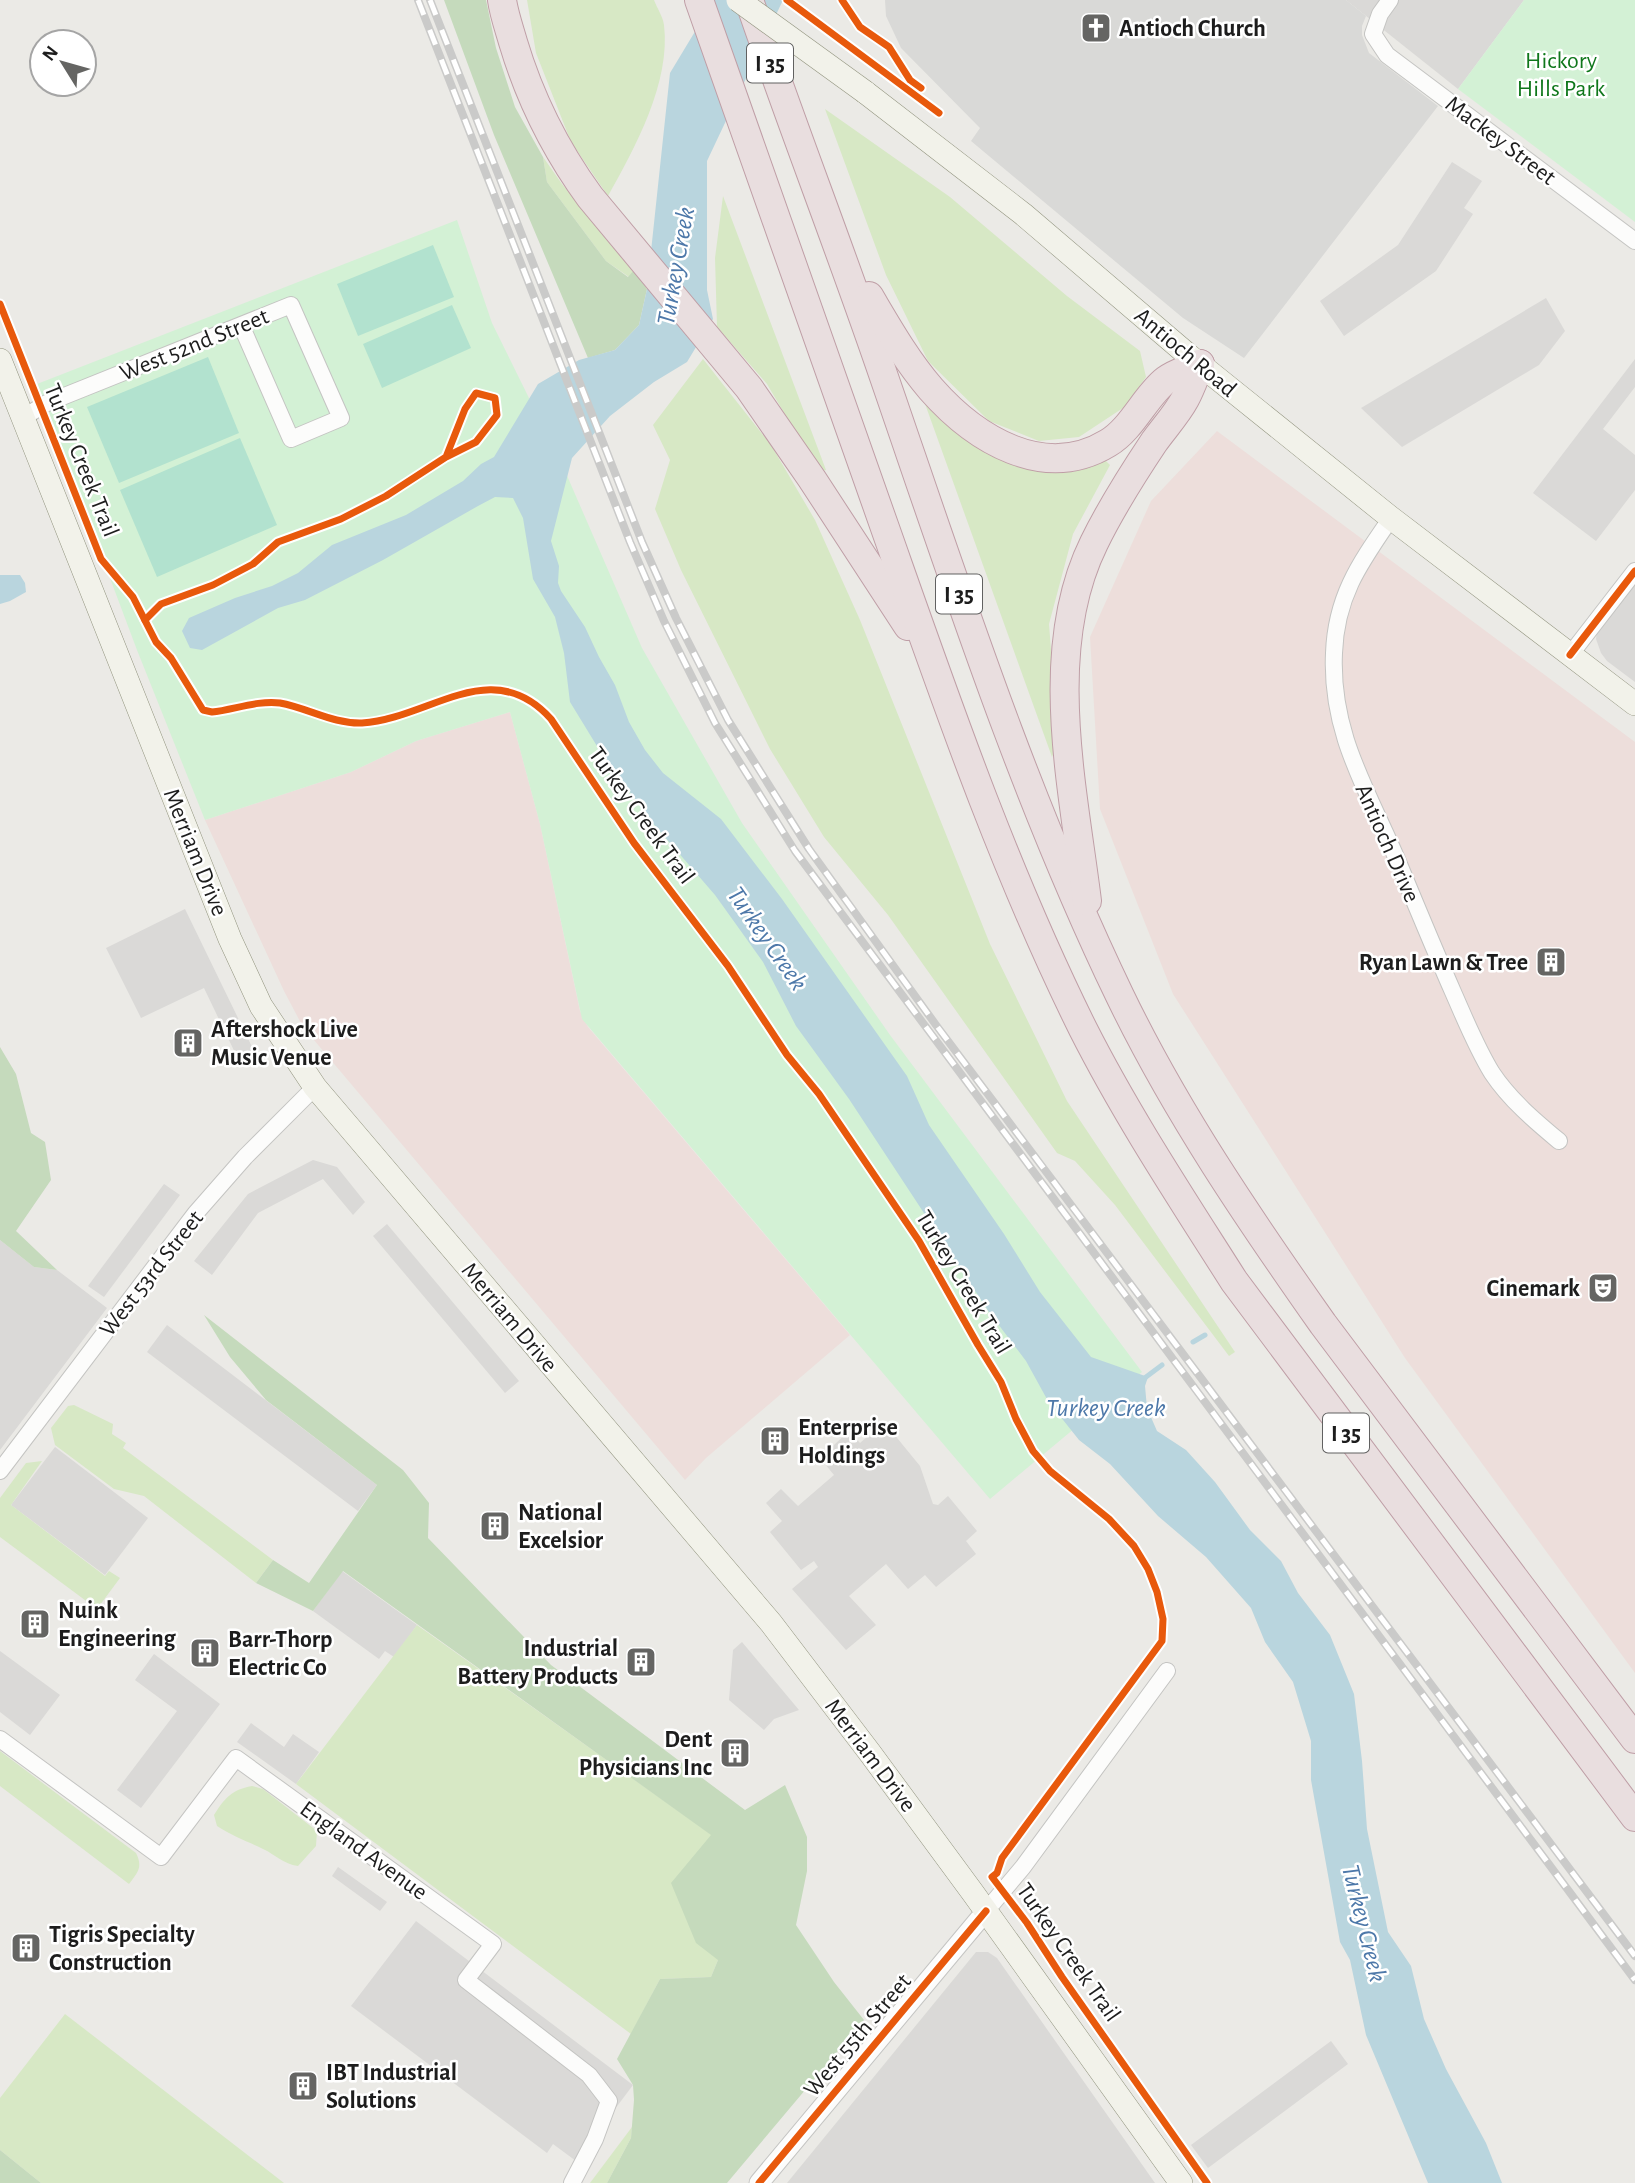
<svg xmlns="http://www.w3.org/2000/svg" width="1635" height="2183" font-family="'Alegreya Sans',sans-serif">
  <rect width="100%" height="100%" fill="#ebeae6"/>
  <g fill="#dad9d7">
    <polygon points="1346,0 1524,0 1458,89"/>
    <polygon points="1452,162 1482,181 1464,208 1473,214 1436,271 1344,336 1320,301 1398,245"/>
    <polygon points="1546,298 1565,331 1539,365 1402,447 1361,408"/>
    <polygon points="1635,359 1635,387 1603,429 1635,455 1635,490 1596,541 1533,493"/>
    <polygon points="1635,581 1635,682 1607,661 1601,653 1596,639 1597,631"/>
    <polygon points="185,909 255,1053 239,1061 204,988 141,1018 106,948"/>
    <polygon points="313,1160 337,1167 365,1202 353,1215 323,1179 258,1213 212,1275 194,1261 248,1194"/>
    <polygon points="164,1184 180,1195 104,1297 88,1286"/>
    <polygon points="387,1224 519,1381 505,1393 373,1236"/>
    <polygon points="0,1240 34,1267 57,1270 107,1308 0,1450"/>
    <polygon points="167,1325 377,1485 358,1511 147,1352"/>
    <polygon points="884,1422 920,1466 933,1504 938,1505 948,1496 977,1531 966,1541 976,1554 936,1587 925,1575 908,1589 886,1564 849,1596 876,1625 846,1650 792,1589 818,1567 814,1561 801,1570 770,1532 782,1521 766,1503 781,1489 798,1506 834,1475 820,1458 849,1431 860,1443"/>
    <polygon points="55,1447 148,1518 105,1575 11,1505"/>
    <polygon points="342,1571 417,1625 394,1657 385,1651 379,1659 313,1611"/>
    <polygon points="742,1642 799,1710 774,1719 764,1730 729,1700 733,1650"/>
    <polygon points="0,1651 60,1695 30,1735 0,1712"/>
    <polygon points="154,1654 220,1704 141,1808 117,1790 177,1711 135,1680"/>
    <polygon points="251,1723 284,1747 293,1734 319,1752 296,1784 237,1742"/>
    <polygon points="338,1867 387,1902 380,1911 332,1876"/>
    <polygon points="416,1921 633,2085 576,2161 553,2144 547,2153 351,2006"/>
    <polygon points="976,1952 988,1952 997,1958 1155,2183 787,2183"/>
    <polygon points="1331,2041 1348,2064 1208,2168 1191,2145"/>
  </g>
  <g fill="#eddedb">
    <polygon points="1217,431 1635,742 1635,1673 1405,1358 1173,994 1100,809 1090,637 1151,501"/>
    <polygon points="510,712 540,824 580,1011 588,1027 850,1335 706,1458 685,1480 303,1027 284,991 205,820 351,772 416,741"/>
  </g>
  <polygon fill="#d9d9d7" points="885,0 1346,0 1366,16 1362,26 1362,35 1369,53 1438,106 1244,358 1183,318 971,141 980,128 901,48 886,16"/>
  <g fill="#d7e8c5">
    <path d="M 527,0 L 654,0 C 657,8 663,17 664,25 C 671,82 635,148 608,196 L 571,142 L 536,53 Z"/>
    <polygon points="825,109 950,197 1067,296 1140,351 1146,377 1126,406 1079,437 1039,441 989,421 928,361 886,275"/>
    <polygon points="543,157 562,184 634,270 629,277 606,261 547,182"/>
    <polygon points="723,196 826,470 819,472 767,384 717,327 715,258"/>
    <polygon points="703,359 771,445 815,520 860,620 990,944 1067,1101 1235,1352 1229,1356 1115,1205 1075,1161 1057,1153 888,915 824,837 770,749 681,570 655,509 670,460 653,425"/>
    <polygon points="924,401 971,441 1007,463 1073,472 1104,459 1110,465 1073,534 1049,624 1058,740 1052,757"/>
    <polygon points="74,1405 113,1424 112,1434 126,1443 123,1448 273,1560 256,1583 144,1496 114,1489 55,1445 51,1428 68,1406"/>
    <polygon points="42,1461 11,1505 105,1576 109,1571 120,1578 97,1609 0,1537 0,1498 26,1463"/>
    <polygon points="417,1625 712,1835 718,1960 711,1977 660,1979 631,2034 296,1784"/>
    <path d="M 0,1751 L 136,1853 C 143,1867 138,1872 129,1884 L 0,1786 Z"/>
    <path d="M 252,1786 L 263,1789 L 317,1831 L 316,1846 L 298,1866 C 283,1864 276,1855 263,1849 C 247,1841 232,1836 217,1826 L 214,1815 C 225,1798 231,1790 252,1786 Z"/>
    <polygon points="65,2014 284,2183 41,2183 0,2150 0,2098"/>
    <polygon points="632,2127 631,2138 607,2183 590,2183"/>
  </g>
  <g fill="#c5dabc">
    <polygon points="444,0 486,0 496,48 515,107 543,157 547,182 606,261 628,277 634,270 647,289 639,325 615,350 588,358 494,135"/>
    <polygon points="0,1047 16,1074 31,1133 45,1142 51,1180 16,1231 57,1270 34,1267 0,1240"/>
    <polygon points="204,1315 403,1470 429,1503 428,1538 551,1665 745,1810 785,1785 807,1837 807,1871 796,1925 834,1982 864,2020 727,2183 607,2183 631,2138 634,2100 633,2085 617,2059 660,1979 711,1977 718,1960 696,1943 671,1883 711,1835 343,1571 313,1611 256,1583 273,1560 309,1583 377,1485 266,1400 230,1357"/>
    <polygon points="0,2150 41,2183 0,2183"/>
  </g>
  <g fill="#d3f1d5">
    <polygon points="1524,0 1635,0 1635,222 1458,89"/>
    <polygon points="457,220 492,323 565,471 642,648 742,823 890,1035 1142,1372 990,1499 582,1019 540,824 510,712 416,741 351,772 205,820 137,650 37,384"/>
  </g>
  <g fill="#b2e2cf">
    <polygon points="433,245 454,297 358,336 337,284"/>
    <polygon points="452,305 471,348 382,388 363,344"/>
    <polygon points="208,357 239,433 119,483 87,407"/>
    <polygon points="240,438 277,525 157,577 120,490"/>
  </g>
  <g fill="#b9d5de">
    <polygon points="714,0 783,0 707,161 707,290 713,319 687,362 654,382 610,416 572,458 551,541 559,566 558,583 561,591 585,627 599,657 615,685 629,722 645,750 663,773 721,819 782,899 907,1076 929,1125 1004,1234 1040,1292 1091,1357 1148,1377 1145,1386 1147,1408 1157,1431 1186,1450 1215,1482 1250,1530 1281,1561 1298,1593 1330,1635 1354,1694 1362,1761 1367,1829 1388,1932 1411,1966 1424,2019 1446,2069 1486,2143 1502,2183 1428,2183 1366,2035 1350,1960 1340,1942 1311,1780 1311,1741 1293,1682 1265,1642 1251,1608 1206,1557 1158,1516 1110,1464 1079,1440 1048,1401 1026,1361 989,1312 849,1099 796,1026 763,962 715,895 651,821 600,751 570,702 564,653 555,617 533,579 523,518 513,498 495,497 478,506 383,560 305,600 278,608 202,650 190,648 182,631 189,618 235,598 272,586 298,573 332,545 406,515 463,481 481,464 494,457 538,384 579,360 615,350 639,325 647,289 670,73"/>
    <polygon points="0,575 20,575 25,583 26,592 10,601 0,604"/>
  </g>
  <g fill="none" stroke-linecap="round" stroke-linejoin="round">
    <g stroke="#b9d5de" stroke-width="5">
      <polyline points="1193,1342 1205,1335"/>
      <polyline points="1142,1380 1162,1365"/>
    </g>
    <g stroke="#c4c4c2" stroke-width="18">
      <g id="minor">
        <polyline points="1390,0 1380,14 1373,34 1387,55 1635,241"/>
        <polyline points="24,417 47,403 291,305 341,418 291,439 241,325"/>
        <path d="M 1391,518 C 1360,563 1336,596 1334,653 C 1330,737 1371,795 1401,869 C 1418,910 1435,951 1453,992 C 1465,1019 1476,1047 1492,1073 C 1510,1100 1535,1121 1559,1141"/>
        <polyline points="1570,655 1635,571"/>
        <polyline points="0,1471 195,1214 245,1157 315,1087"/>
        <polyline points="0,1739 161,1857 236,1758 493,1944 466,1980 589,2075 609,2101 595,2139 572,2183"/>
        <polyline points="986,1911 1023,1867 1167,1671"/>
      </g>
    </g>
    <g stroke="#c4c4c2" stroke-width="21">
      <polyline id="tertiary" points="759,2183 986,1911"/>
    </g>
    <g stroke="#92947f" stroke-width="24">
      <g id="secondary">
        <polyline points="865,92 1023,214 1187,354 1391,518 1635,704"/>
        <polyline points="0,360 230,939 261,1006 315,1087 771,1623 870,1753 973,1893 1181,2183"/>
      </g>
    </g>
    <g stroke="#bf9ea6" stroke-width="30">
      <g id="motorway">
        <path d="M 502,0 C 504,14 509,28 513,42 C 530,99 555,149 590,197 L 749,388 L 812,479 L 908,626"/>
        <path d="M 699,0 C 761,176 823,352 885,528 C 945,698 1003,868 1083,1029 C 1127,1116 1182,1199 1234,1281 L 1635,1817"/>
        <path d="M 749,0 C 792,126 841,251 884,377 C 956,586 1024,797 1120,996 C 1176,1112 1249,1219 1323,1324 L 1635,1739"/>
        <path d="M 869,296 C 888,328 906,360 931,389 C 975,439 1044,482 1108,443 C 1132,429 1146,395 1166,380 C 1175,373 1189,369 1200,364"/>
        <path d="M 1087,901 C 1073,788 1041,650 1094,543 C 1111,508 1132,475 1154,442 C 1164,428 1177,414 1185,399 C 1191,388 1195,376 1200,364"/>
      </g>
    </g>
    <use href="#minor" stroke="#fcfcfb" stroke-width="16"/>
    <use href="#tertiary" stroke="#fcfcfb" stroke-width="19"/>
    <use href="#secondary" stroke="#f2f2ea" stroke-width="23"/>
    <use href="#motorway" stroke="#e9dedf" stroke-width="28"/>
    <g stroke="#cacac9" stroke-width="8">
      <g id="rail">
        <polyline points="418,0 630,542 664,621 715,723 795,851 1635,1980"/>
        <polyline points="430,0 642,542 676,618 728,720 809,849 936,1025 1635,1956"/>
      </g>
    </g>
    <use href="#rail" stroke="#fff" stroke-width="5" stroke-dasharray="16" stroke-linecap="butt"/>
    <g stroke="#92947f" stroke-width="24" stroke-linecap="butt">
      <polyline id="secondary-bridge" points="738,0 865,92"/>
    </g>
    <use href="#secondary-bridge" stroke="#f2f2ea" stroke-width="23"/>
    <g stroke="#fff" stroke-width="11">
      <g id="cycleway">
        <polyline points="787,0 939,113"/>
        <polyline points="842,0 860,27 889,47 910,80 921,88"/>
        <path d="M 0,304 L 101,559 L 133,597 L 156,642 L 171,658 L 203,710 L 212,712 C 233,710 258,700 280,703 C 308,708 333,724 362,723 C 429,719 492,653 551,719 L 634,843 L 728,966 L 787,1055 L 819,1094 L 919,1241 L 978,1345 L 1001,1382 L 1016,1419 L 1033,1451 L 1050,1471 L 1109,1519 L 1134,1546 L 1148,1569 L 1157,1592 L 1163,1619 L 1162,1641 L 1002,1858 L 997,1873 L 992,1877 L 1027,1923 L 1062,1977 L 1207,2183"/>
        <polyline points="145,620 161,604 213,585 253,564 278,542 341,519 386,496 446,457 476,442 497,415 495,398 476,393 465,409 446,457"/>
        <polyline points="1570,655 1635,571"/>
        <polyline points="759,2183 986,1911"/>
      </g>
    </g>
    <use href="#cycleway" stroke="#e8590c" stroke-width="7"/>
  </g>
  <defs>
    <g id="church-square" transform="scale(1.575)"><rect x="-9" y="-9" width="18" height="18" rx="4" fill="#656563" stroke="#fff"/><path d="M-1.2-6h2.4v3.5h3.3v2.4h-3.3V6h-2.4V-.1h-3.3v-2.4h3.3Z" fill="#fff"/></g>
    <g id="building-square" transform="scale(1.575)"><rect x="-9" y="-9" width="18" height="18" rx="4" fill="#656563" stroke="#fff"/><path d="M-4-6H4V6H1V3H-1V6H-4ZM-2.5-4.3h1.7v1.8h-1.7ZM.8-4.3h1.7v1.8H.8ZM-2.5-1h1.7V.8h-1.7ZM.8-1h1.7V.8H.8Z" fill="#fff"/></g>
    <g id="theatre-square" transform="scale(1.575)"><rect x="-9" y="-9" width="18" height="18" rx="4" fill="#656563" stroke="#fff"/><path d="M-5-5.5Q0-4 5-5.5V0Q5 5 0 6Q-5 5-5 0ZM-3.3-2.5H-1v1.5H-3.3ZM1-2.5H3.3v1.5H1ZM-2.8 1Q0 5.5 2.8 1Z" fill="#fff"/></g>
  </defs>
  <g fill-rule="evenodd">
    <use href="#church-square" x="1096" y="28"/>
    <use href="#building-square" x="1551" y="962"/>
    <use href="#building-square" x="188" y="1043"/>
    <use href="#theatre-square" x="1603" y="1288"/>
    <use href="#building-square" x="775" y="1441"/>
    <use href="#building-square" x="495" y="1526"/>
    <use href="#building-square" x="35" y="1624"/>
    <use href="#building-square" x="205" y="1653"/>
    <use href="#building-square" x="641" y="1662"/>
    <use href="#building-square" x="735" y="1753"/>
    <use href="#building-square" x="26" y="1948"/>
    <use href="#building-square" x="303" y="2086"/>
  </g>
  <g text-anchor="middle" stroke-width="5" stroke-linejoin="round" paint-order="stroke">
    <g fill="#fff" stroke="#616161" stroke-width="2">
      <rect x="747" y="43.5" width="46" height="39" rx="5"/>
      <rect x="936" y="574.5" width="46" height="39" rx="5"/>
      <rect x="1323" y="1413.5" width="46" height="39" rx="5"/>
    </g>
    <g font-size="23" font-weight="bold" fill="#1d1d1d">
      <text x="770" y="71">I 35</text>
      <text x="959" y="602">I 35</text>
      <text x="1346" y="1441">I 35</text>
    </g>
    <g font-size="24" font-weight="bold" fill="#1d1d1d" stroke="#fff" text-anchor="start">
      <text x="1119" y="36">Antioch Church</text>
      <text x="1528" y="970" text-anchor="end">Ryan Lawn &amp; Tree</text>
      <text x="211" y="1037">Aftershock Live<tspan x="211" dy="28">Music Venue</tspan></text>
      <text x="1580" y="1296" text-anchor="end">Cinemark</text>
      <text x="798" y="1435">Enterprise<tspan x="798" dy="28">Holdings</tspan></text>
      <text x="518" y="1520">National<tspan x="518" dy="28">Excelsior</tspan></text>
      <text x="58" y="1618">Nuink<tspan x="58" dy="28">Engineering</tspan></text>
      <text x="228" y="1647">Barr-Thorp<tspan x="228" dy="28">Electric Co</tspan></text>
      <text x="618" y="1656" text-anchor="end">Industrial<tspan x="618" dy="28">Battery Products</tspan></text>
      <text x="712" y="1747" text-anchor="end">Dent<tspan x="712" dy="28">Physicians Inc</tspan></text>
      <text x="49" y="1942">Tigris Specialty<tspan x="49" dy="28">Construction</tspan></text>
      <text x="326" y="2080">IBT Industrial<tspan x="326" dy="28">Solutions</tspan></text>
    </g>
    <g font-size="24" fill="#0f771b" stroke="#fff">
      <text x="1561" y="68">Hickory<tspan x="1561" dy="28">Hills Park</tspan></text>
    </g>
    <g font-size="24" fill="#1d1d1d" stroke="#fff">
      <text transform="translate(1501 140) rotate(37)" y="8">Mackey Street</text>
      <text transform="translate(194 344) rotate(-22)" y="8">West 52nd Street</text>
      <text transform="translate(1186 352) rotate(40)" y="8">Antioch Road</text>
      <text transform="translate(82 460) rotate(68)" y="8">Turkey Creek Trail</text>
      <text transform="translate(642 815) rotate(54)" y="8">Turkey Creek Trail</text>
      <text transform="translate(1388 843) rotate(66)" y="8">Antioch Drive</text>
      <text transform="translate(196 852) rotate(68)" y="8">Merriam Drive</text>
      <text transform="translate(151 1273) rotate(-52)" y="8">West 53rd Street</text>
      <text transform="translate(964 1282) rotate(59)" y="8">Turkey Creek Trail</text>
      <text transform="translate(510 1317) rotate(50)" y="8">Merriam Drive</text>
      <text transform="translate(871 1755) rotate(53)" y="8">Merriam Drive</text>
      <text transform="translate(364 1850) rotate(36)" y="8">England Avenue</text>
      <text transform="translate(1069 1952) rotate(55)" y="8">Turkey Creek Trail</text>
      <text transform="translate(857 2035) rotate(-50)" y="8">West 55th Street</text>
    </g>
    <g font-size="26" font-style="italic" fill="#4d78a9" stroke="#fff">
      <text transform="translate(675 266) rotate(-80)" y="9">Turkey Creek</text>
      <text transform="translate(768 938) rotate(55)" y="9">Turkey Creek</text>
      <text x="1106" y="1416">Turkey Creek</text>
      <text transform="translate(1365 1923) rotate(76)" y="9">Turkey Creek</text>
    </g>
  </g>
  <g transform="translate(63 63) rotate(307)"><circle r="33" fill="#ffffff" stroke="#a5a5a5" stroke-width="2"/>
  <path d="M0-5L12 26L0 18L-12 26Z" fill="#656563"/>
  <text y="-10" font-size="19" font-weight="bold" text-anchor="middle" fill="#1d1d1d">N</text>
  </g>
</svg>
